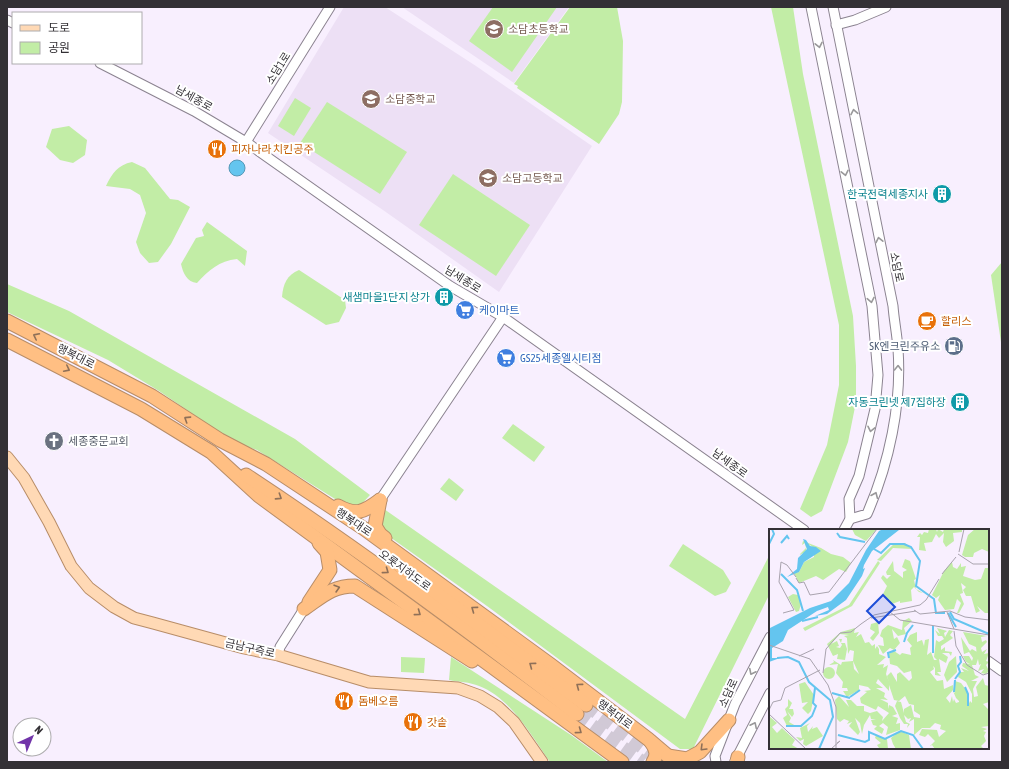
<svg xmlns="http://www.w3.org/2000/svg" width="1009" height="769" font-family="'Asap Condensed','Noto Sans KR',sans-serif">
  <rect width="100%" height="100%" fill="#f8effe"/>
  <g fill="#ede0f5">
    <polygon points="344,7 385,7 476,66 592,146 499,292 383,210 268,133"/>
    <polygon points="402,7 569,7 514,83"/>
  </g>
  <g fill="#c2eda6">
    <polygon points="493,7 557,7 512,72 469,41"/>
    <polygon points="570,7 617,7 623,41 622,102 619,114 599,144 517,88 518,86 514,84"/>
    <polygon points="771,7 793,7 803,74 853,316 856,366 856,402 848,442 822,511 811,517 800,509 827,445 839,385 839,325"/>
    <polygon points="295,98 311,108 294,136 278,126"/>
    <polygon points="327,102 407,152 380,194 300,143"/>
    <polygon points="69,126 87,140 85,155 73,163 60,160 46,147 52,129"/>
    <path d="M 132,162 L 145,168 L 170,199 L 178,200 L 190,207 L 171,244 L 158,262 L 149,263 L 140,253 L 136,242 L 146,213 L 140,195 L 130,189 L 106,186 C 112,173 118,165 132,162 Z"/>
    <polygon points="453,174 530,225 496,276 419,225"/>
    <path d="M 207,222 L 247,251 L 245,266 L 237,259 C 219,261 209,270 197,283 C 187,282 183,273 181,264 L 196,238 L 204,236 L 202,230 Z"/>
    <polygon points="1002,262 1002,349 991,275"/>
    <path d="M 299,270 L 345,300 L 346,308 L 339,322 L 326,325 L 282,297 C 283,284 287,275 299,270 Z"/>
    <polygon points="7,284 69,311 295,439 370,495 357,509 343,504 257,450 234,442 159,391 108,360 7,312"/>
    <polygon points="513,424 545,447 534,462 502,438"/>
    <polygon points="449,478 464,490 456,501 440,489"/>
    <polygon points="384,509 685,719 770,554 770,593 693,749 680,749 487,606 380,530"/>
    <polygon points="683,544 723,570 731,583 726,592 715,596 669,566"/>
    <polygon points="401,657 425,658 424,673 401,672"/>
    <path d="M 451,657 L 571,735 L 608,762 L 550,762 C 532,737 510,697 479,686 C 470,682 458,682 449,680 Z"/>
  </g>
  <circle fill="#64c5ef" stroke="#5598b7" cx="237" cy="168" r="8"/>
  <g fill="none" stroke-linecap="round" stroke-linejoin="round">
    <g stroke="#d1c9d6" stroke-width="13" stroke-dasharray="13 6" stroke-linecap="butt">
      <polyline points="586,705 661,762"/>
      <polyline points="577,714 643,762"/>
    </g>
    <g stroke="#8b8390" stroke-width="11">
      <g id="minor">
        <polyline points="811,7 872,306 878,375 875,409 859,476 849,499 850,519 844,530"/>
        <path d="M 833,7 L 893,306 C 894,320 897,334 898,349 C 902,404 889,464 867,514 L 850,519"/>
        <polyline points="7,20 13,23"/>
        <polyline points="836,25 855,20 886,7"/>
        <polyline points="100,63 194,111 246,142 450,286 503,317 804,530"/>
        <polyline points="246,142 330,7"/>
        <polyline points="380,500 503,317"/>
        <polyline points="278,655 280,647 304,609"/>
        <polyline points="988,661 1002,671"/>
        <polyline points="735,761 770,693"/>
        <polyline points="716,762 715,756 735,704 770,637"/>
      </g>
    </g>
    <g stroke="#b88d68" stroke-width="13">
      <polyline id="major" points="7,457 24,478 49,522 71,566 89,588 114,607 134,618 153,623 244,648 278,655 369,682 458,688 480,696 498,707 514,722 542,762"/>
    </g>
    <g stroke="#b88d68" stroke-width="15">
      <g id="highway">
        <polyline points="7,321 152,396 220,440 266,464 363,528 551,665 648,739 675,762"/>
        <polyline points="7,340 141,409 211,452 259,496 622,762"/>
        <path d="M 246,475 C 360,550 469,631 577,714"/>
        <polyline points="380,500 375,526 380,534 385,538"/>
        <path d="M 338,506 C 356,516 364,512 380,500"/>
        <polyline points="387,556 586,705"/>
        <polyline points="309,602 330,570 327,552 319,543"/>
        <path d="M 304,609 C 323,596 332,586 355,586 L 472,661"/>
        <path d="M 651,742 C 656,749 658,755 653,762"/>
        <polyline points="668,756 687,759 700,752 729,720"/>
        <polyline points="737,762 738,757"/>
      </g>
    </g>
    <use href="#minor" stroke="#fff" stroke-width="9"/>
    <use href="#major" stroke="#ffd9b5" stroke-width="11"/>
    <use href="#highway" stroke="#ffbf83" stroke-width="13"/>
  </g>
  <defs><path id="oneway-chevron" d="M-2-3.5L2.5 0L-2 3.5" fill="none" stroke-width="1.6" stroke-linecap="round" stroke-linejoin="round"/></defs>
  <g stroke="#99989a">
    <use href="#oneway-chevron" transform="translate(819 45) rotate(78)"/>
    <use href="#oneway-chevron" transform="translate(854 112) rotate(-101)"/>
    <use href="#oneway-chevron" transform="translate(845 173) rotate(78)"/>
    <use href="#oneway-chevron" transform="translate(879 240) rotate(-102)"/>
    <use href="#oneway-chevron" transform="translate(871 300) rotate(79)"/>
    <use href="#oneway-chevron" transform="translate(898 368) rotate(-89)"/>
    <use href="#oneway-chevron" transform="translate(871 429) rotate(102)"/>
    <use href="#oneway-chevron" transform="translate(875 495) rotate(-67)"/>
    <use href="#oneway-chevron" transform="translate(752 672) rotate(117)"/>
    <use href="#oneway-chevron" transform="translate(754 725) rotate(-64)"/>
  </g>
  <g stroke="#8f7058">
    <use href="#oneway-chevron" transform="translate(36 336) rotate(-153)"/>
    <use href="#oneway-chevron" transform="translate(67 369) rotate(27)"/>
    <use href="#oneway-chevron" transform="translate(187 419) rotate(-147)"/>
    <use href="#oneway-chevron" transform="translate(279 497) rotate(33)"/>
    <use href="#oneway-chevron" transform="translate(386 571) rotate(36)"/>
    <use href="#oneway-chevron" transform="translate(337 588) rotate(-16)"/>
    <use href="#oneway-chevron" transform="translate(474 609) rotate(-144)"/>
    <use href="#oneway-chevron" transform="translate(418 613) rotate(36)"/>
    <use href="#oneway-chevron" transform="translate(532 665) rotate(-143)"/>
    <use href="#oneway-chevron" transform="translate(579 686) rotate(-143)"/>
    <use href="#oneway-chevron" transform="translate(579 731) rotate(36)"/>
    <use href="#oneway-chevron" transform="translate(703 748) rotate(135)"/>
  </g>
  <defs>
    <g id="school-disc" transform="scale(1)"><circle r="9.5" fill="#8d6e63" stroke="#fff"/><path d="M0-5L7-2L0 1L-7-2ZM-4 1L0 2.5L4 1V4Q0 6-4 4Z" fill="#fff"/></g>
    <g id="restaurant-disc" transform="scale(1)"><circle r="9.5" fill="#e8710a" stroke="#fff"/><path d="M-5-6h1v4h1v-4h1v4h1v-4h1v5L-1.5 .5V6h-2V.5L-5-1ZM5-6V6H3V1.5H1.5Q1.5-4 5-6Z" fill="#fff"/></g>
    <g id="building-disc" transform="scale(1)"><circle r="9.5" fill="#0f9aa8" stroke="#fff"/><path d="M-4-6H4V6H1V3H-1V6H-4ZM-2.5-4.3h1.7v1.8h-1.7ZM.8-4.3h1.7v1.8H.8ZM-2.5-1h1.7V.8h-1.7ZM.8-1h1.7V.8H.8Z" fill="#fff"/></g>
    <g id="supermarket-disc" transform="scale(1)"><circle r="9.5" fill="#3f7fe0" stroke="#fff"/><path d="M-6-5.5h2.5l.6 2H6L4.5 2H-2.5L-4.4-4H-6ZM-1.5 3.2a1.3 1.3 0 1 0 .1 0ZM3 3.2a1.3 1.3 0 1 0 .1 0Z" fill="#fff"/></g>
    <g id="cafe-disc" transform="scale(1)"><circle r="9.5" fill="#e8710a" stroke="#fff"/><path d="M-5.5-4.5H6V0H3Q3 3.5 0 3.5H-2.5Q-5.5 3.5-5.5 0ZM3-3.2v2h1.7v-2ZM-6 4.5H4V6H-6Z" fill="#fff"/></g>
    <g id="fuel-disc" transform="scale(1)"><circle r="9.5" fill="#5c6f8a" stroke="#fff"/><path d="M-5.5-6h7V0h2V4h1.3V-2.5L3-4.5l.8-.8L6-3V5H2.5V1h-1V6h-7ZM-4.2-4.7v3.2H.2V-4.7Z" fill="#fff"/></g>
    <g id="church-disc" transform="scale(1)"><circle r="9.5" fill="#6b7280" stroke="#fff"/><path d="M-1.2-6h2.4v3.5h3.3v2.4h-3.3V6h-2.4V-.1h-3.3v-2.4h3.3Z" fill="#fff"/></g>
  </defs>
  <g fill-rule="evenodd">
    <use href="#school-disc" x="494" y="29"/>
    <use href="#school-disc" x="371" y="99"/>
    <use href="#restaurant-disc" x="217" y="149"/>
    <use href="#school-disc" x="488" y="178"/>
    <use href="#building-disc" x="942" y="194"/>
    <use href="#building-disc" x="444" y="297"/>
    <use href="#supermarket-disc" x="465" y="310"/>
    <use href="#cafe-disc" x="927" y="321"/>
    <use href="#fuel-disc" x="954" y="346"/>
    <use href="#supermarket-disc" x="506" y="358"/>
    <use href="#building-disc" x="960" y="402"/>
    <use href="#church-disc" x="54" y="441"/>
    <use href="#restaurant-disc" x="344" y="701"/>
    <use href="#restaurant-disc" x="413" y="722"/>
  </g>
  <g text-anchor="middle" stroke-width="4" stroke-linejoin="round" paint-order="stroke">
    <g font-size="11" fill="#785e54" stroke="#fff" text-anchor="start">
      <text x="508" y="33">소담초등학교</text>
      <text x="385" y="103">소담중학교</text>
      <text x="502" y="182">소담고등학교</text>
    </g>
    <g font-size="11" fill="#333035" stroke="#fff">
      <text transform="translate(278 68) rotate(-58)" y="4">소담1로</text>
      <text transform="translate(194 98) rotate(29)" y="4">남세종로</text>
      <text transform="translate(897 267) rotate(78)" y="4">소담로</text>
      <text transform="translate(463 279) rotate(32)" y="4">남세종로</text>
      <text transform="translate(76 356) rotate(27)" y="4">행복대로</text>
      <text transform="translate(730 463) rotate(36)" y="4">남세종로</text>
      <text transform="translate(354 522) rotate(34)" y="4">행복대로</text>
      <text transform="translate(405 570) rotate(36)" y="4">오롯지하도로</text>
      <text transform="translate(250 648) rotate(13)" y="4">금남구즉로</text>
      <text transform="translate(728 693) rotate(-65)" y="4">소담로</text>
      <text transform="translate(615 714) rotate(37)" y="4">행복대로</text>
    </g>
    <g font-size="11" fill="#c56008" stroke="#fff" text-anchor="start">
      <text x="231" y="153">피자나라 치킨공주</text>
      <text x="941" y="325">할리스</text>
      <text x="358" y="705">돔베오름</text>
      <text x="427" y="726">갓솥</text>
    </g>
    <g font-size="11" fill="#0d838f" stroke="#fff" text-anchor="end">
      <text x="928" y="198">한국전력세종지사</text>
      <text x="430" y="301">새샘마을1단지 상가</text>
      <text x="946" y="406">자동크린넷 제7집하장</text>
    </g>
    <g font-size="11" fill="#366cbe" stroke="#fff" text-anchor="start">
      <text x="479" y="314">케이마트</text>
      <text x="520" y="362">GS25세종엘시티점</text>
    </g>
    <g font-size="11" fill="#4e5e75" stroke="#fff" text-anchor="end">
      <text x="940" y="350">SK엔크린주유소</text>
    </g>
    <g font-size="11" fill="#5b616d" stroke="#fff" text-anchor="start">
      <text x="68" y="445">세종중문교회</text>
    </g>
  </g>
  <g transform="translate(769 529)">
    <rect width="220" height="220" fill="#f8effe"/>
    <path d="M 83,0 L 108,0 L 97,12 L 86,6 ZM 160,0 L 167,0 L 168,3 L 169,0 L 174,3 L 175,0 L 193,0 L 193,3 L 184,4 L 185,12 L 177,18 L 174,13 L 175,4 L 170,9 L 167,5 L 163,13 L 155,14 L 157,22 L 150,21 L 151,8 L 148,8 L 151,4 L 153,6 L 155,3 L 159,4 ZM 206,0 L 220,0 L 220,23 L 213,20 L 205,24 L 204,28 L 196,28 L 193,26 L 199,6 ZM 34,12 L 52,19 L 62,25 L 74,28 L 82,34 L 77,43 L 70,40 L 54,51 L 47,47 L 30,54 L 25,44 L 30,43 L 35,33 L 45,28 L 45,19 L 38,14 L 37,23 L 30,26 L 37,19 L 36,14 L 33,16 ZM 126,14 L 136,14 L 143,20 L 124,19 L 112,32 L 108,31 ZM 136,30 L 141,32 L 147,50 L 145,51 L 147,60 L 154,64 L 150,63 L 145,58 L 142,61 L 143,72 L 131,74 L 131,72 L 123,75 L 114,65 L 118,57 L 112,49 L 114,46 L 118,50 L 122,46 L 118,46 L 117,43 L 124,32 L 125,42 L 134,49 L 134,43 L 138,41 L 133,38 ZM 109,32 L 111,34 L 83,77 L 36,102 L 34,99 L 80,76 ZM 183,33 L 184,38 L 188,40 L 192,34 L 192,38 L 197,37 L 194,47 L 206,51 L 212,50 L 216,39 L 220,39 L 220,84 L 216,84 L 208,77 L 211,82 L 207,84 L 202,67 L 197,67 L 194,61 L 197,58 L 192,54 L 194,64 L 191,65 L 195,75 L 190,84 L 188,84 L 192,74 L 188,70 L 185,80 L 176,81 L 169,71 L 171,66 L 167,69 L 163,66 L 175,42 ZM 24,65 L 29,66 L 32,75 L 30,82 L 27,83 L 19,68 ZM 140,89 L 143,92 L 135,99 L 137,105 L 129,107 L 123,100 L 125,110 L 128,108 L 131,114 L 125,121 L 121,119 L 114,125 L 109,116 L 115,117 L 114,109 L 111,107 L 113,101 L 119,96 L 133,101 L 134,92 ZM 109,93 L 110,104 L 104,112 L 101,109 L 106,103 L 101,100 L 102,95 ZM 86,99 L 85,104 L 90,103 L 87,108 L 92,105 L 96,114 L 100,113 L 103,117 L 106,115 L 106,120 L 108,117 L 110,120 L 110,125 L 117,128 L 108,136 L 115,135 L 114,139 L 119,136 L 117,145 L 120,153 L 118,147 L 122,143 L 128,153 L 128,145 L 131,143 L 140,152 L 143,149 L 142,142 L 135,144 L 128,137 L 121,135 L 120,125 L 125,122 L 131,126 L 133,124 L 142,126 L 141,119 L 143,117 L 138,111 L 141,106 L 148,103 L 148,113 L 153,111 L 155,117 L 156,111 L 160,110 L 158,126 L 162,123 L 165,131 L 168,131 L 165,128 L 167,111 L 170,113 L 175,110 L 173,107 L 169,107 L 166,101 L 171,105 L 168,99 L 178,102 L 175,104 L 176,108 L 180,101 L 184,102 L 181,106 L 184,109 L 172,117 L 172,121 L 176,118 L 176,122 L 183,123 L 182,127 L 180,124 L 173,124 L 179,128 L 177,134 L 170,130 L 172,143 L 168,143 L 172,147 L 166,146 L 166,139 L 164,137 L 165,140 L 161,143 L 168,152 L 174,151 L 175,160 L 184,156 L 184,161 L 177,169 L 181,174 L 183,167 L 184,173 L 185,170 L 187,174 L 190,173 L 190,172 L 187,169 L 184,162 L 186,164 L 186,152 L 192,154 L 198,162 L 199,177 L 201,172 L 203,174 L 203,165 L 197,153 L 189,148 L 191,143 L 195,143 L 192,139 L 200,142 L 193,137 L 194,134 L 201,135 L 197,133 L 194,127 L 200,127 L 203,132 L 204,129 L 200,123 L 195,125 L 192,108 L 201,122 L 203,120 L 208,123 L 208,127 L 207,118 L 200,115 L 194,103 L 218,107 L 212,108 L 213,113 L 217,111 L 218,113 L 212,119 L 213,123 L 218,120 L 215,125 L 220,124 L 217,132 L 220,133 L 217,136 L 220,142 L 217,145 L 212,144 L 215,140 L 209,142 L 212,135 L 210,136 L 209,130 L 206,139 L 207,136 L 203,136 L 206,146 L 210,148 L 202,152 L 208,152 L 204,160 L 205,168 L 209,167 L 207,158 L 214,149 L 216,156 L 220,157 L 220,173 L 214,175 L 220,181 L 220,197 L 212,198 L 218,200 L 214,202 L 217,203 L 215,207 L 217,212 L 212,217 L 215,220 L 166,220 L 163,216 L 160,218 L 166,212 L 159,205 L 156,208 L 150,206 L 153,200 L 168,201 L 170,208 L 177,202 L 171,200 L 172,196 L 166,194 L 161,199 L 153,199 L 145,206 L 145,190 L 140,193 L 142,189 L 139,190 L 135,186 L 137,193 L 141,195 L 138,199 L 139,195 L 135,195 L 131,189 L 126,177 L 128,172 L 132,173 L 135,184 L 135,180 L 142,176 L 145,188 L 151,189 L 151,186 L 145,182 L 145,176 L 140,175 L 136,167 L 130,172 L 125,171 L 120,156 L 120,162 L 109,150 L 106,156 L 107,154 L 114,159 L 107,159 L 116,164 L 115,168 L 119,171 L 111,170 L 119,174 L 119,180 L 120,176 L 124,178 L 128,185 L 123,187 L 129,189 L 127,195 L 131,194 L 131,201 L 117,206 L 119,198 L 114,194 L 110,197 L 115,200 L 113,205 L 105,200 L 108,197 L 104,196 L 102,191 L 107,190 L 102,190 L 101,186 L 95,196 L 93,205 L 91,194 L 86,189 L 91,203 L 89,206 L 80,197 L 83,193 L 78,195 L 80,192 L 75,190 L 71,193 L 68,190 L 66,171 L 70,167 L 80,178 L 77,171 L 82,171 L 88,177 L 95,177 L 95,182 L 101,184 L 108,182 L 114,188 L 113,192 L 120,184 L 109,177 L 107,181 L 92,174 L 91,169 L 98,163 L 95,162 L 102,161 L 99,158 L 90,156 L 90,161 L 78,168 L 74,162 L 79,162 L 78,159 L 73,159 L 74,153 L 67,144 L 69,135 L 60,136 L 65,133 L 64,131 L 72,136 L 73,133 L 84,132 L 85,140 L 90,145 L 84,132 L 85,122 L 81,121 L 79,125 L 78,109 L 75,107 L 80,106 L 71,105 L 62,115 L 68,112 L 70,117 L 67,118 L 71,119 L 73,116 L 70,110 L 73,110 L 72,114 L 76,114 L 78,120 L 76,131 L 68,130 L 69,125 L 64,127 L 58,115 L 72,103 ZM 187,127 L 188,143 L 178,153 L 175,146 L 180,133 ZM54 144a6 6 0 1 1 12 0a6 6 0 1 1-12 0ZM 36,153 L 45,166 L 42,182 L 39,185 L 33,179 L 39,173 L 33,174 L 30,155 ZM 19,170 L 23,174 L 20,180 L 24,180 L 25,185 L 23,188 L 18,182 L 22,189 L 20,193 L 27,197 L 18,197 L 14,189 L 18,186 L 16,180 L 19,177 ZM 0,187 L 8,194 L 3,198 L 8,204 L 13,199 L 26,211 L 23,216 L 30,220 L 0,220 ZM 41,194 L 38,197 L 39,203 L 44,197 L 43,200 L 48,198 L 54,207 L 37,217 L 34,215 L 35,210 L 31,212 L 27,208 L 33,209 L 31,199 ZM 131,202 L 140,206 L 142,220 L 127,220 L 124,215 L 122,209 ZM 107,206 L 118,210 L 119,220 L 106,220 L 110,219 L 108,216 L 112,214 L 106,209 Z" fill="#c2eda6"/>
    <path d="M 114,0 L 130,1 L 103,22 L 95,36 L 94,40 L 96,39 L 93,47 L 77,71 L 58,85 L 46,87 L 60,81 L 59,78 L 48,82 L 19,101 L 14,112 L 3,119 L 3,129 L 11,129 L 0,133 L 1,99 L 41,79 L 62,72 L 80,54 L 97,21 L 110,2 ZM 34,10 L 37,11 L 41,17 L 47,18 L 52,22 L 35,33 L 30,43 L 18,48 L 28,40 L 29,29 L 38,20 Z" fill="#64c5ef"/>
    <path fill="none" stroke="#64c5ef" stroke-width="2" d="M 68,4 L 71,8 L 96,13M 12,14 L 18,7 L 20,10M 0,15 L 5,5 L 3,0M 105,20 L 112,24 L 121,15 L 135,15 L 142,18 L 151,32 L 147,57 L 165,70 L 167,84 L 176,84M 12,45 L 28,61 L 34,82M 181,83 L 185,90 L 220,105M 179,84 L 187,98M 33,92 L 49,88M 164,97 L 164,124M 135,113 L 138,104 L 144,96M 8,129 L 19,128 L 30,133 L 40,153 L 61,171 L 64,188 L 50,220M 120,129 L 119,124 L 127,121M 186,150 L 191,143 L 189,137 L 192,133 L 191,127M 196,158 L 199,165 L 199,177M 185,163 L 186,151M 63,164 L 81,169M 81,168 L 91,161M 17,197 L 32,197 L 43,187 L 47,177 L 44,174 L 46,159M 69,206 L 96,213 L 100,211 L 100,203 L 116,210 L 132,202 L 144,206 L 154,220"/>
    <path fill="none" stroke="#a9a3ae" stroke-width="1" d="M 190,23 L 195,0M 189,25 L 204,35 L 220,35M 173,45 L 187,28M 27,49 L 30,54 L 35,53 L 41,66 L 60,63 L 108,0M 145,81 L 151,85 L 181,82 L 196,88 L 220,91M 121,83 L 131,91 L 220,106M 178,83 L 185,100M 14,84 L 25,81 L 10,53 L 12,33 L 18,36 L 27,48M 102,89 L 147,82M 92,95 L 105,86 L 151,76 L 157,71 L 170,50M 185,102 L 187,117 L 198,136 L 214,146 L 220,144M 0,116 L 41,130 L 59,156 L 67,178 L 67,220M 30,127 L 45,120M 54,144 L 57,120 L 71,104 L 82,103 L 92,95M 0,181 L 4,173 L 12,171 L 16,159 L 51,141M 0,185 L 37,220M 62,220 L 71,212 L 68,214"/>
    <path fill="#1d4ed8" fill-opacity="0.15" stroke="#1d4ed8" stroke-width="2" d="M 114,66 L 126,78 L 110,94 L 98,82 Z"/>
    <rect width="220" height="220" fill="none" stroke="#333035" stroke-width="2"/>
  </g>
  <rect width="1009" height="769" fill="none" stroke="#333035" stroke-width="16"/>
  <rect x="12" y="12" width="130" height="52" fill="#ffffff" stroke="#adacae"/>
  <rect x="20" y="25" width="20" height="6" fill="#ffd9b5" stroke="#adacae"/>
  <text x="48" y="32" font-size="12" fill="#333035">도로</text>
  <rect x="20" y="42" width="20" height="12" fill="#c2eda6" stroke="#adacae"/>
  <text x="48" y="52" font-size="12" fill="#333035">공원</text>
  <g transform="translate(32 737) rotate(44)"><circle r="19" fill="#ffffff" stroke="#adacae"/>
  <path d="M0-3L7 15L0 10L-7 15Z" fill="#7134a9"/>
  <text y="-6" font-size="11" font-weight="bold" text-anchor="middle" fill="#333035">N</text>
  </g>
</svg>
